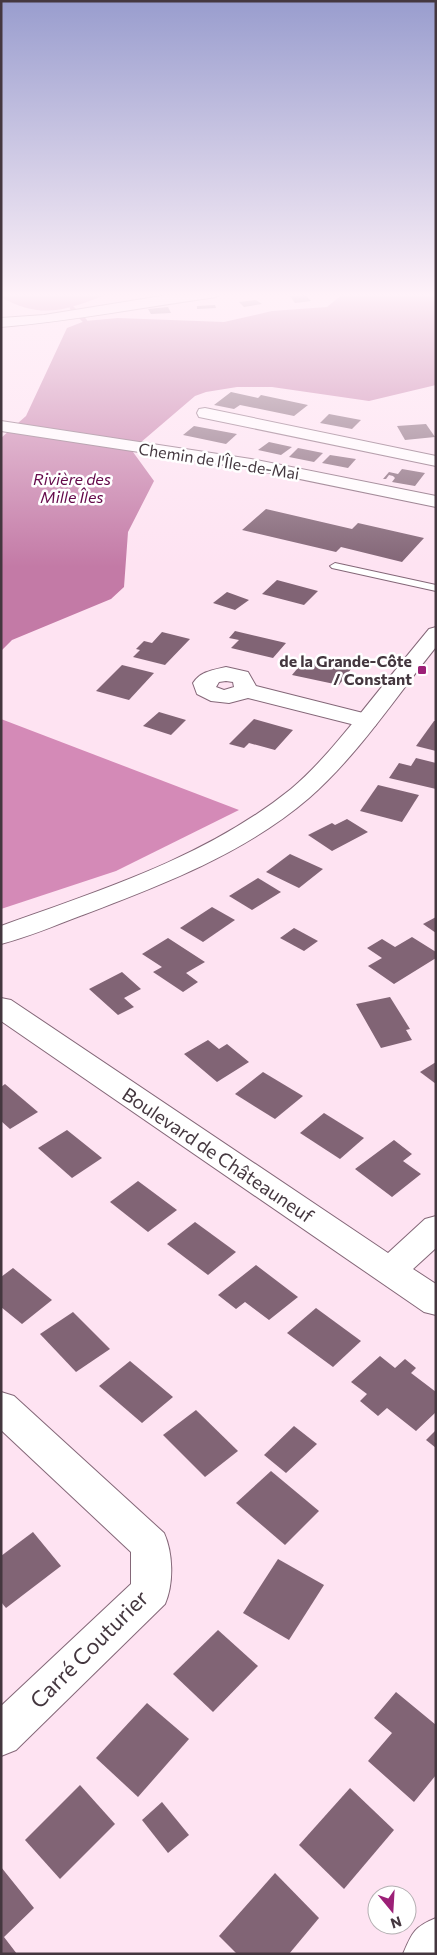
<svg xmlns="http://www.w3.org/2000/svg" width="437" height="1955" font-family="Commissioner,sans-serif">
  <rect width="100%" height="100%" fill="#fee3f2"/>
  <polygon fill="#d48ab7" points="1,719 239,810 116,871 1,909"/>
  <g fill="#c37aa6">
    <path d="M 1,293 L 110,293 C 70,309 42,321 1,297 Z"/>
    <polygon points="344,293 436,293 436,385 369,401 272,387 237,387 206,392 195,396 140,443 133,452 154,481 128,532 124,587 111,599 12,640 1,651 1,438 26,416 67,328 85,321 118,318 224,322 272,311 327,307"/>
  </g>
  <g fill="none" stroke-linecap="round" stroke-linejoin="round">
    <polyline stroke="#c37aa6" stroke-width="4.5" points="72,308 85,321"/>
  </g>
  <g fill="#816475">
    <polygon points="305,295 311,301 295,303 290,296"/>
    <polygon points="256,300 262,304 244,307 239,302"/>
    <polygon points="215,305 216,308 197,309 197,306"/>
    <polygon points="168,307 171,313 151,314 148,309"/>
    <polygon points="231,392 258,398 261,395 308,405 294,416 240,405 234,409 214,405"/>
    <polygon points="329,414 361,420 352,429 320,423"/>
    <polygon points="426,424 435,437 405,440 397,426"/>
    <polygon points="194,426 237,434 226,444 183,435"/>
    <polygon points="269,442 292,447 281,455 258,450"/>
    <polygon points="298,448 323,453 314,462 289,457"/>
    <polygon points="330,455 356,459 348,468 322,463"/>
    <polygon points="402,469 425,473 415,486 392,482 395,478 393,476 389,475 386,479 383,479 389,472 398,474"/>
    <polygon points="266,509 352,529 358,523 424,538 402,562 341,547 336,552 242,530"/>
    <polygon points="277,580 318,591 304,605 262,594"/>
    <polygon points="227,592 249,600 235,610 213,603"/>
    <polygon points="235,631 286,643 273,658 231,648 239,640 229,638"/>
    <polygon points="162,632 190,639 165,665 133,657 140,650 136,649 144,641 152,643"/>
    <polygon points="306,658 351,669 339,685 292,675"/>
    <polygon points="122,665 154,673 129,700 96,691"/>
    <polygon points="159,712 186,720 171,735 143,726"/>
    <polygon points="254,719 293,730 275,750 249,743 244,748 229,744"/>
    <polygon points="434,721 436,721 436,751 416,746"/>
    <polygon points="416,758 436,763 436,789 389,778 399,763 411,766"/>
    <polygon points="378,785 419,795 402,822 360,811"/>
    <polygon points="347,819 368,832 332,851 308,835 332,823 335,825"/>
    <polygon points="290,854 323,869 299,888 266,872"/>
    <polygon points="258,878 281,892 252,910 229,896"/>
    <polygon points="212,907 235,920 203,942 180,928"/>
    <polygon points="436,917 436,933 423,924"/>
    <polygon points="294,928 318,941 304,951 280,938"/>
    <polygon points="412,937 436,952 436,958 394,984 368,966 382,958 367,948 382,939 395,947"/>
    <polygon points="168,938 205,962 186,973 198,982 183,992 153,972 162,967 142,954"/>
    <polygon points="122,972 141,989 124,998 134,1007 118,1015 89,989"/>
    <polygon points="390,997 410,1029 406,1030 412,1040 381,1048 356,1004"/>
    <polygon points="208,1040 219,1049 227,1044 249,1062 217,1082 184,1054"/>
    <polygon points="436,1062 436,1084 420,1072"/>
    <polygon points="263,1072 303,1096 275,1119 235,1094"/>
    <polygon points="5,1084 38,1112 10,1129 1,1121 1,1087"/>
    <polygon points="324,1113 364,1138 340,1159 300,1133"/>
    <polygon points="67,1130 102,1158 72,1178 38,1148"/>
    <polygon points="394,1140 412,1154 403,1161 421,1174 392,1197 355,1169"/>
    <polygon points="138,1181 177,1210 148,1232 110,1202"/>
    <polygon points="195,1222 236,1252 208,1275 167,1244"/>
    <polygon points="256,1265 298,1297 269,1320 245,1302 236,1309 218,1295"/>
    <polygon points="13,1268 52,1300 22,1324 1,1307 1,1277"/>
    <polygon points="316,1308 361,1341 333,1367 287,1333"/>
    <polygon points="73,1312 110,1349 76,1372 40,1334"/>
    <polygon points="380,1356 395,1368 405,1359 416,1368 411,1373 436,1392 436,1412 416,1431 387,1408 378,1416 360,1401 367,1394 351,1382"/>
    <polygon points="130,1361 173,1397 142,1423 99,1386"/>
    <polygon points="196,1410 238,1451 205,1477 163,1435"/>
    <polygon points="294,1426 317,1444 286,1473 264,1455"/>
    <polygon points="436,1430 436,1448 426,1440"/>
    <polygon points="271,1471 319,1511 285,1545 236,1503"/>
    <polygon points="33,1532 61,1566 6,1608 1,1602 1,1556"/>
    <polygon points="278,1559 324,1585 289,1640 243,1613"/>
    <polygon points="218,1630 258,1666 213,1712 173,1674"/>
    <polygon points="396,1692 436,1725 436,1775 414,1802 368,1761 392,1733 374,1718"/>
    <polygon points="147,1703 189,1739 138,1797 96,1758"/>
    <polygon points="80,1785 115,1824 60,1879 25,1840"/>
    <polygon points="350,1788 394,1830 344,1889 299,1845"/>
    <polygon points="162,1802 189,1835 168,1853 142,1820"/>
    <polygon points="1,1867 34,1908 4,1937 17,1954 1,1954"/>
    <polygon points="275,1873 319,1918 289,1954 237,1954 219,1936"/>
  </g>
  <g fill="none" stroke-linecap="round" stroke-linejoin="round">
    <g stroke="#846778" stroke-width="2">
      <polygon id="service" points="335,563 436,585 436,591 332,568 330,566"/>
    </g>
    <g stroke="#846778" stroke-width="2">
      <g id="minor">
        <path d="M 180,293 L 223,293 L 216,297 C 144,307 73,321 1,327 L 1,318 L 44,315 Z"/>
        <polygon points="205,408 436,456 436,466 199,417 197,413 199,409"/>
        <polygon points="1,421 251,459 436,496 436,507 251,469 1,431"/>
        <path d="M 226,667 L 248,672 L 256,686 L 375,716 L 378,721 L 375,726 L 367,728 L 248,698 L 229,703 L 211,701 L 197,694 L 193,683 C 201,671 213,670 226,667 ZM 226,681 L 233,682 L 234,687 L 224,690 L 216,687 L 219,682 Z"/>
        <polygon points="1,998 11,1000 388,1253 425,1219 436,1216 436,1248 413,1269 436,1284 436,1315 424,1312 1,1021"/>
        <path d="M 1,1392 L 14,1396 L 164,1533 C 173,1553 174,1583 165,1604 L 16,1750 L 1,1756 L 1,1706 L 131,1584 L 131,1552 L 1,1430 Z"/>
        <path d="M 436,1918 L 436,1954 L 403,1954 C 412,1933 414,1927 436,1918 Z"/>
      </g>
    </g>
    <g stroke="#846778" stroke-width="2">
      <path id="secondary" d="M 436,627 L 436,647 C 395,698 358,755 309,798 C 244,854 159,886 80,916 C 54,926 28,937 1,944 L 1,926 C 101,890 207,857 291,789 C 317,767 338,741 360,714 C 383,685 406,657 429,629 Z"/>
    </g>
    <use href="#service" fill="#fff" fill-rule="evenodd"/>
    <use href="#minor" fill="#fff" fill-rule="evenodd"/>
    <use href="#secondary" fill="#fff" fill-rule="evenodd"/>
  </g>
  <linearGradient id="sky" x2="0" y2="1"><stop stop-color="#999dce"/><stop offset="0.52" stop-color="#fff2f9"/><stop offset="1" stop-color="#fff2f9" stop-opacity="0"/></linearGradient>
  <rect width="437" height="567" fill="url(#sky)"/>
  <rect fill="#9c2077" stroke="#fff" stroke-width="2" x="417" y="665" width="10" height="10" rx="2.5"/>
  <g text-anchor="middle" stroke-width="5" stroke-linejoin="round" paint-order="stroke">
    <g font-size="16" fill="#44373f" stroke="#fff">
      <text transform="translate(219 461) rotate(9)" y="6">Chemin de l'Île-de-Mai</text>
    </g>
    <g font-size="16" font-style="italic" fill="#650a4b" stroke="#fff">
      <text x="72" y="485">Rivière des<tspan x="72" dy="18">Mille Îles</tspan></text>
    </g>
    <g font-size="16" font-weight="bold" fill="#44373f" stroke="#fff" text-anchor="end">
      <text x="412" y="667">de la Grande-Côte<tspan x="412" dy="18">/ Constant</tspan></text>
    </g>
    <g font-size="19" fill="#44373f" stroke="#fff">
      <text transform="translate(218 1155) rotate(34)" y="7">Boulevard de Châteauneuf</text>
    </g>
    <g font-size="22" fill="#44373f" stroke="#fff">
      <text transform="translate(89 1649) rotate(-45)" y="8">Carré Couturier</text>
    </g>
  </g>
  <rect width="437" height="1955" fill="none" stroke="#44373f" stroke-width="5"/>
  <g transform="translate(392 1910) rotate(162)"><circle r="24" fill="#ffffff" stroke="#b4afb2"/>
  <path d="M0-4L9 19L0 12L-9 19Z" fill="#9c2077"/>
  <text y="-8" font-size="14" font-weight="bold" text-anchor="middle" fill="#44373f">N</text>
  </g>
</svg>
